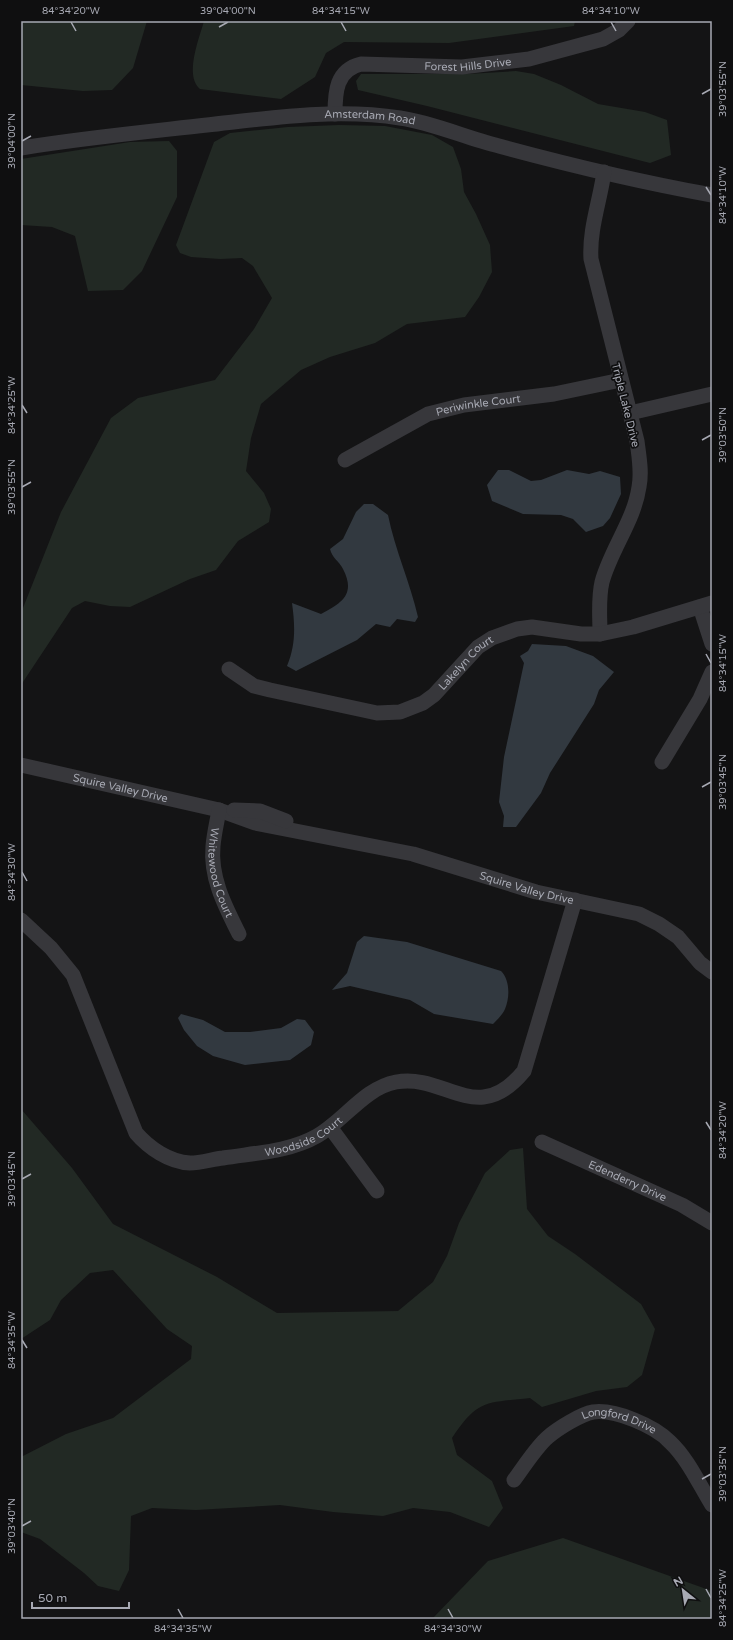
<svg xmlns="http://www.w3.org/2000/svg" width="733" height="1640" font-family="'Varela Round',sans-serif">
  <rect width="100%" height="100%" fill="#141415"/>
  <g fill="#222924">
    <polygon points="21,21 147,21 133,68 112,90 83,91 21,85"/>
    <path d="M 204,21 L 575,21 L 574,26 L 449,43 L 344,42 L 326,53 L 315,77 L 281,99 L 200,89 C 184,76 199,39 204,21 Z"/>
    <polygon points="516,71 534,74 561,85 598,104 645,112 667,120 671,155 650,163 427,106 358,90 356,81 361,74 468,74"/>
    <polygon points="339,125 385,126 432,135 453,147 461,169 464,192 476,214 490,245 492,272 479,297 465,317 407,324 375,343 330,357 301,370 261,404 251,438 246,471 264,493 271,509 269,522 238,541 216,570 190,579 130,607 110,606 85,601 72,608 21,685 21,613 61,512 111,418 138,398 215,380 254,329 272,298 253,266 242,258 220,259 191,257 180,253 176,245 214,142 230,133 288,127"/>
    <polygon points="169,141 177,151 177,197 142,271 123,290 88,291 75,236 52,227 21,225 21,159 130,142"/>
    <path d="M 21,1109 L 72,1168 L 113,1224 L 217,1277 L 277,1313 L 398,1311 L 433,1282 L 447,1256 L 459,1223 L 485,1173 L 510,1150 L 523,1148 L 527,1209 L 548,1236 L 575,1254 L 641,1304 L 655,1329 L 642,1375 L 627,1387 L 596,1391 L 542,1407 L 530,1398 C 486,1403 478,1399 452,1438 L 457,1455 L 492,1481 L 503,1508 L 489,1527 L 450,1512 L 413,1508 L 383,1516 L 333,1512 L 280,1505 L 196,1510 L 152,1508 L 131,1516 L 129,1570 L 119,1591 L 98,1586 L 84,1573 L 40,1539 L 21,1532 L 21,1457 L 66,1434 L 113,1418 L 191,1359 L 192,1346 L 167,1329 L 113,1270 L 90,1273 L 61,1300 L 50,1320 L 21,1339 Z"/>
    <polygon points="563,1538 712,1591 712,1619 432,1619 488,1561"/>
  </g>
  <g fill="#323940">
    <polygon points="498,470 509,470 531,481 541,480 567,470 589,474 600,471 620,477 621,494 610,518 603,526 586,532 573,519 561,515 523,514 492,501 487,485"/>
    <path d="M 364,504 L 373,504 L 388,515 C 395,550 410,582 418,617 L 415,622 L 397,619 L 390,627 L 376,624 L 357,640 L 296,671 L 287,666 C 296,645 295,625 292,603 L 321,614 C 342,603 356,594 343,569 C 339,561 332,558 330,549 L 343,539 L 356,512 Z"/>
    <polygon points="532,644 566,646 593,656 614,672 599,690 594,704 550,773 541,793 516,827 503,827 504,816 499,802 504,757 524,663 520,656 528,651"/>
    <path d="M 364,936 L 407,942 L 501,971 C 510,980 510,997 505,1009 C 503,1014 497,1020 493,1024 L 434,1014 L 410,1000 L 350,986 L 332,990 L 347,973 L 357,942 Z"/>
    <polygon points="181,1014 203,1020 225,1032 250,1032 281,1028 297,1019 305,1020 314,1032 311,1045 290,1060 245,1065 213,1056 197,1046 184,1030 178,1018"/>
  </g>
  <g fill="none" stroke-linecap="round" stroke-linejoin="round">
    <g stroke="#37373b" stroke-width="15">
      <path id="s1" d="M 335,114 C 335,92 336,70 361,64 L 462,67 L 529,59 L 603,39 L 619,30 L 628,21"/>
      <path id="s2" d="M 21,148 C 83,138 145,132 207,125 C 271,118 336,108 400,118 C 434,123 466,138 499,146 C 569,165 640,182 712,195"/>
      <polyline points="630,413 712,394"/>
      <path id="s3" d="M 345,460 L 428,414 L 464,405 L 554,394 L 621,380"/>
      <polyline points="700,607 712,644"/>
      <path d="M 600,634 C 600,617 598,599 602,582 C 611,549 634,521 639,487 C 642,472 639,457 637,441 L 591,259 C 589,230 600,201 604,172"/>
      <path id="s4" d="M 229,669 L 254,686 L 270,690 L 377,713 L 400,712 L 423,703 L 434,695 L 478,647 L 492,638 L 517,629 L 532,627 L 581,634 L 600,634 L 633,627 L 712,603"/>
      <polyline points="662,762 700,699 712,672"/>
      <path id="s5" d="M 21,765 L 219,810 L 255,823 L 413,854 L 536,892 L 639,914 L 659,924 L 678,937 L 700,963 L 712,972"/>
      <path id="s6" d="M 219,810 C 217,822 214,834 213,846 C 210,878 225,906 239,934"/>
      <polyline points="234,810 260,811 286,821"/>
      <path id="s7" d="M 21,920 L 51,948 L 73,975 L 136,1133 C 149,1148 169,1162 190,1163 C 201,1163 213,1159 223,1158 C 254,1153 289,1152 317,1136 C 344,1121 364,1088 396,1082 C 446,1073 477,1128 524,1071 L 575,900"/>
      <polyline points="330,1127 377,1191"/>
      <path id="s8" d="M 542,1142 L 682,1205 L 712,1223"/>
      <path id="s9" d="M 514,1480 C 523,1468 537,1446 548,1437 C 557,1429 581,1414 593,1412 C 615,1409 655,1426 670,1442 C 688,1459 699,1484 712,1505"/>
    </g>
  </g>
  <path fill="none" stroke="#a7a9b3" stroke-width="1.5" d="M 71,22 L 76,31M 341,22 L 346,31M 611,22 L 616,31M 219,27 L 228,22M 702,94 L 711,89M 22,141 L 31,136M 706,187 L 711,195M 22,405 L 27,413M 702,440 L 711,435M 22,487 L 31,482M 706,654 L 711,663M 702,787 L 711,782M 22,872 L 27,881M 706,1122 L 711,1130M 22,1179 L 31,1174M 22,1340 L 27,1348M 702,1479 L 711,1474M 22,1526 L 31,1521M 706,1589 L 711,1598M 178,1609 L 183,1618M 448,1609 L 453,1618"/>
  <g text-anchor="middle" stroke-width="3.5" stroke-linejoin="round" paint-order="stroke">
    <g font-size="11" fill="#a7a9b3" stroke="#0f0f10">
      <text dy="4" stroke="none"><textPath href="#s1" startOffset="169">Forest Hills Drive</textPath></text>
      <text dy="4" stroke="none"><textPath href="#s2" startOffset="351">Amsterdam Road</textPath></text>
      <text dy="4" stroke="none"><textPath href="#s3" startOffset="146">Periwinkle Court</textPath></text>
      <text transform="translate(626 405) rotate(76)" y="4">Triple Lake Drive</text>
      <text dy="4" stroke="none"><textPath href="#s4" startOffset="263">Lakelyn Court</textPath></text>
      <text dy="4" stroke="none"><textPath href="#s5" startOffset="102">Squire Valley Drive</textPath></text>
      <text dy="4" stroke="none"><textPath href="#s6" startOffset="64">Whitewood Court</textPath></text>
      <text dy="4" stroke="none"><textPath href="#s5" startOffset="521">Squire Valley Drive</textPath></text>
      <text dy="4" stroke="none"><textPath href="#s7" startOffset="427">Woodside Court</textPath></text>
      <text dy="4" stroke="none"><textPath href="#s8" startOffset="94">Edenderry Drive</textPath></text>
      <text dy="4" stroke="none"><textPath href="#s9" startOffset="134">Longford Drive</textPath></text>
    </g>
  </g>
  <rect width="733" height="1640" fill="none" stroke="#0f0f10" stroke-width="44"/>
  <g transform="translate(683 1590) rotate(330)" stroke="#0f0f10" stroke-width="3" paint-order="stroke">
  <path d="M0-3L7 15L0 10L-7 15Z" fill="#a7a9b3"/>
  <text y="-6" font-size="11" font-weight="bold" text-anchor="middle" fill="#a7a9b3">N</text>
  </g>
  <path d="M32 1602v6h97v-6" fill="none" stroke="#a7a9b3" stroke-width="2"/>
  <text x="38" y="1602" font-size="12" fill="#a7a9b3" stroke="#0f0f10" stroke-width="3" paint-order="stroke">50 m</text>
  <rect x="22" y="22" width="689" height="1596" fill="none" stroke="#a7a9b3" stroke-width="1.5"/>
  <g font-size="10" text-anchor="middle" fill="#a7a9b3">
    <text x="71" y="14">84°34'20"W</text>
    <text x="228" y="14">39°04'00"N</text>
    <text x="341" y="14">84°34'15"W</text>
    <text x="611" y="14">84°34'10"W</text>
    <text transform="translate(722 89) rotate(-90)" y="4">39°03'55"N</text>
    <text transform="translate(11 141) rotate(-90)" y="4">39°04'00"N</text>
    <text transform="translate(722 195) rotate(-90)" y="4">84°34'10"W</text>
    <text transform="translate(11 405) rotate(-90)" y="4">84°34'25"W</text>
    <text transform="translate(722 435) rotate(-90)" y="4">39°03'50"N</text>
    <text transform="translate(11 487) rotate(-90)" y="4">39°03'55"N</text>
    <text transform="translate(722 663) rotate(-90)" y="4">84°34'15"W</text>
    <text transform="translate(722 782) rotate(-90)" y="4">39°03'45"N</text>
    <text transform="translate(11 872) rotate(-90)" y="4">84°34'30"W</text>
    <text transform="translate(722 1130) rotate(-90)" y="4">84°34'20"W</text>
    <text transform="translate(11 1179) rotate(-90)" y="4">39°03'45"N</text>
    <text transform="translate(11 1340) rotate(-90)" y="4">84°34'35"W</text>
    <text transform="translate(722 1474) rotate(-90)" y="4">39°03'35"N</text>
    <text transform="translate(11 1526) rotate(-90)" y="4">39°03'40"N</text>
    <text transform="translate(722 1598) rotate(-90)" y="4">84°34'25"W</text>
    <text x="183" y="1632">84°34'35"W</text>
    <text x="453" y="1632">84°34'30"W</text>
  </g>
</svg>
